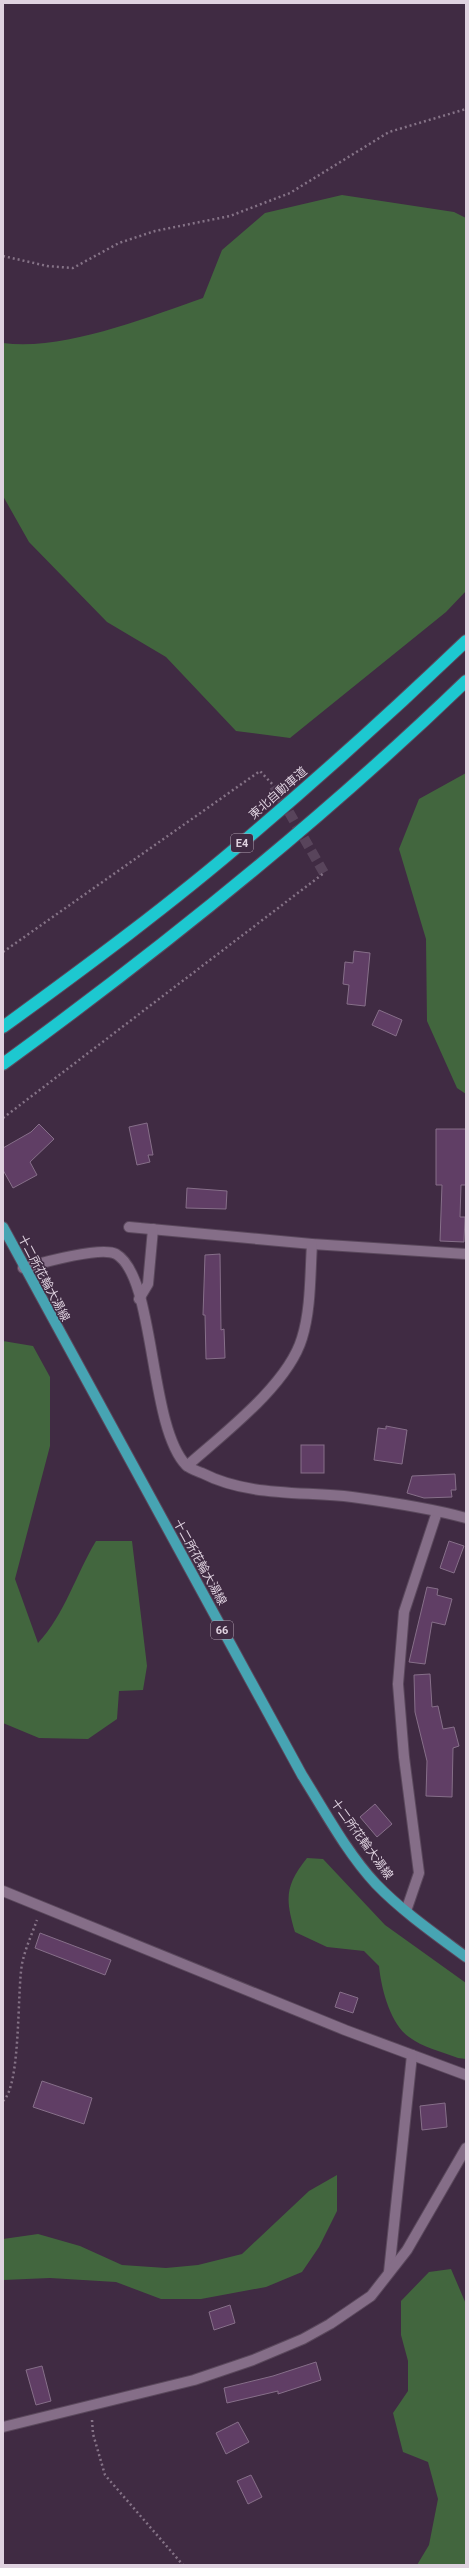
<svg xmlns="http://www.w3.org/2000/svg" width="469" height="2568" font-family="Roboto,'Noto Sans JP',sans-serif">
  <rect width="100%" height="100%" fill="#402b43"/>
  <g fill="#42663e">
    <path d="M 342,195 L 454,212 L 466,218 L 466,591 L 446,612 L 290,738 L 236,731 L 166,657 L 107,622 L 29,542 L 3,496 L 3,343 C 64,351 145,318 203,298 L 222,250 L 265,213 Z"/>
    <polygon points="466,773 466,1094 457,1088 427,1021 426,939 399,849 419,799"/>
    <path d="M 3,1341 L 33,1346 L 50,1377 L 50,1446 L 15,1579 L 38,1643 C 65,1614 76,1574 96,1541 L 132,1541 L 147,1666 L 143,1690 L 119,1691 L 117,1719 L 88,1739 L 39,1738 L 3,1723 Z"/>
    <path d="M 307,1858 L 323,1859 L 385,1925 L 466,1983 L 466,2059 L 458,2058 C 442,2052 422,2047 409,2037 C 390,2024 381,1987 379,1966 L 364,1951 L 327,1947 L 295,1932 C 285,1898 285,1886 307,1858 Z"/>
    <polygon points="337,2175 337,2211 319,2247 302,2272 266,2287 201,2299 161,2299 116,2282 50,2278 3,2280 3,2239 38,2234 80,2246 122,2265 166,2268 198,2265 242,2254 309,2191"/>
    <polygon points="451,2269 466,2304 466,2565 417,2565 429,2545 438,2499 428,2462 403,2452 393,2413 408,2391 408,2361 401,2335 401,2301 429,2272"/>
  </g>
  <g fill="#603e65" stroke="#866f89">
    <polygon points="354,951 370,953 365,1006 347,1004 349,985 343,984 345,962 353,963"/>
    <polygon points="379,1010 402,1020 396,1036 372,1025"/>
    <polygon points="147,1123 153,1155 148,1155 150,1162 137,1165 129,1127"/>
    <polygon points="39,1124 54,1139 30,1162 37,1175 13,1188 3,1170 3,1148 31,1132"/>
    <polygon points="436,1129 466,1129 466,1185 461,1185 460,1217 465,1217 464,1242 440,1241 442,1185 436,1185"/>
    <polygon points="187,1188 227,1191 226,1209 186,1208"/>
    <polygon points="220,1254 221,1330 224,1329 225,1358 206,1359 205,1315 203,1315 205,1255"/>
    <polygon points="386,1426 407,1430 402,1464 374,1460 378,1428 386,1429"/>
    <rect x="301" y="1445" width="23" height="28"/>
    <polygon points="455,1474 456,1490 451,1490 452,1497 424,1498 407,1493 412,1476"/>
    <polygon points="449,1541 464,1546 454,1573 440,1568"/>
    <polygon points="427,1587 438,1589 437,1595 452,1599 445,1625 432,1622 425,1664 409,1662"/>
    <polygon points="430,1674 432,1707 438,1706 443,1729 454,1727 459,1746 453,1748 452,1797 426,1796 427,1761 415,1712 414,1675"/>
    <polygon points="375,1804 392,1824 377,1837 360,1817"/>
    <polygon points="40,1933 111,1960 105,1975 35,1948"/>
    <polygon points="340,1992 358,1998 353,2013 335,2007"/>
    <polygon points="42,2081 92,2098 84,2124 33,2107"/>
    <polygon points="445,2103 447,2127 422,2130 420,2106"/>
    <polygon points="230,2305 235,2323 214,2330 209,2312"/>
    <polygon points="316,2362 321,2380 278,2394 278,2391 227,2403 224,2388 273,2376"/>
    <polygon points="42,2366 51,2401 36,2405 26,2370"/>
    <polygon points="238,2422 249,2442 226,2454 216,2433"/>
    <polygon points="251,2475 262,2497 248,2504 237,2481"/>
  </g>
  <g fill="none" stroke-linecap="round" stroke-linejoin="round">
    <polyline stroke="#58445b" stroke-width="10" stroke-dasharray="10 5" stroke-linecap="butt" points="274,786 324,873"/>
    <g stroke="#5a485c" stroke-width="12">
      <g id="minor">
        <polyline points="129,1227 312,1244 466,1254"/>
        <polyline points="139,1299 148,1284 153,1229"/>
        <path d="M 187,1466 C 223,1434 288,1385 302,1338 C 311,1309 310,1275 312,1244"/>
        <polyline points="3,1891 345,2030 466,2075"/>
        <polyline points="406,1911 419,1873 404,1757 398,1684 404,1612 437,1512"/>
        <polyline points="389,2272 412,2055"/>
        <polyline points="3,2427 194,2380 253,2360 303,2339 330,2324 371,2296 407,2250 466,2148"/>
      </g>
    </g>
    <g stroke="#5a485c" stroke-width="12">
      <path id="tertiary" d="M 23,1268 C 41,1263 101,1246 116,1254 C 156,1277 148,1425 186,1465 C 190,1469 197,1471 202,1473 C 249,1497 302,1491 352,1497 C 389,1502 430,1508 466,1518"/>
    </g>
    <g stroke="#5a485c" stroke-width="12">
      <path id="primary" d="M 3,1227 L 302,1775 C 324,1810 347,1853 376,1884 C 402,1911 435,1934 466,1957"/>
    </g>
    <g stroke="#5a485c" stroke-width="14">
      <g id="motorway">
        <path d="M 3,1027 C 87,966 171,904 250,836 C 324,773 396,708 466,641"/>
        <path d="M 3,1064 C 165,946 322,820 466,681"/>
      </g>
    </g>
    <g stroke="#857387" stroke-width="2.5" stroke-dasharray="2 3" stroke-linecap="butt">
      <polyline points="3,256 47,266 73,268 119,243 155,231 230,216 290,193 389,132 466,109"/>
      <polyline points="3,952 260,771 274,786"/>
      <polyline points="3,1118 324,873"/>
      <path d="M 3,2101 C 21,2086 17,1991 22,1964 C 25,1949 32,1934 37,1920"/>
      <polyline points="92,2420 93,2434 105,2475 183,2565"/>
    </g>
    <use href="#minor" stroke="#856e88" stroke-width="10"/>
    <use href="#tertiary" stroke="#856e88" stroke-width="10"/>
    <use href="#primary" stroke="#47a4b3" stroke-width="10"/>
    <use href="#motorway" stroke="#1dc8d0" stroke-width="12"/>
  </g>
  <g text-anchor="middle" stroke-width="3" stroke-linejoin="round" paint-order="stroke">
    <g fill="#402b43" stroke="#afa0b1" stroke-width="1">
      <rect x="231" y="834" width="22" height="18" rx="3"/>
      <rect x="211" y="1621" width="22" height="18" rx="3"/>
    </g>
    <g font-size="11" font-weight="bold" fill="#dfd2e0">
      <text x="242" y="847">E4</text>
      <text x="222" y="1634">66</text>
    </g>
    <g font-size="12" fill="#dfd2e0" stroke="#402b43">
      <text transform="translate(278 793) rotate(-41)" y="4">東北自動車道</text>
      <text transform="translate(44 1278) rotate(62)" y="4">十二所花輪大湯線</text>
      <text transform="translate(200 1562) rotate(61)" y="4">十二所花輪大湯線</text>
      <text transform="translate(362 1839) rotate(54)" y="4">十二所花輪大湯線</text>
    </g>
  </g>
  <rect width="469" height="2568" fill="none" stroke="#dfd2e0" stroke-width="8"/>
</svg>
